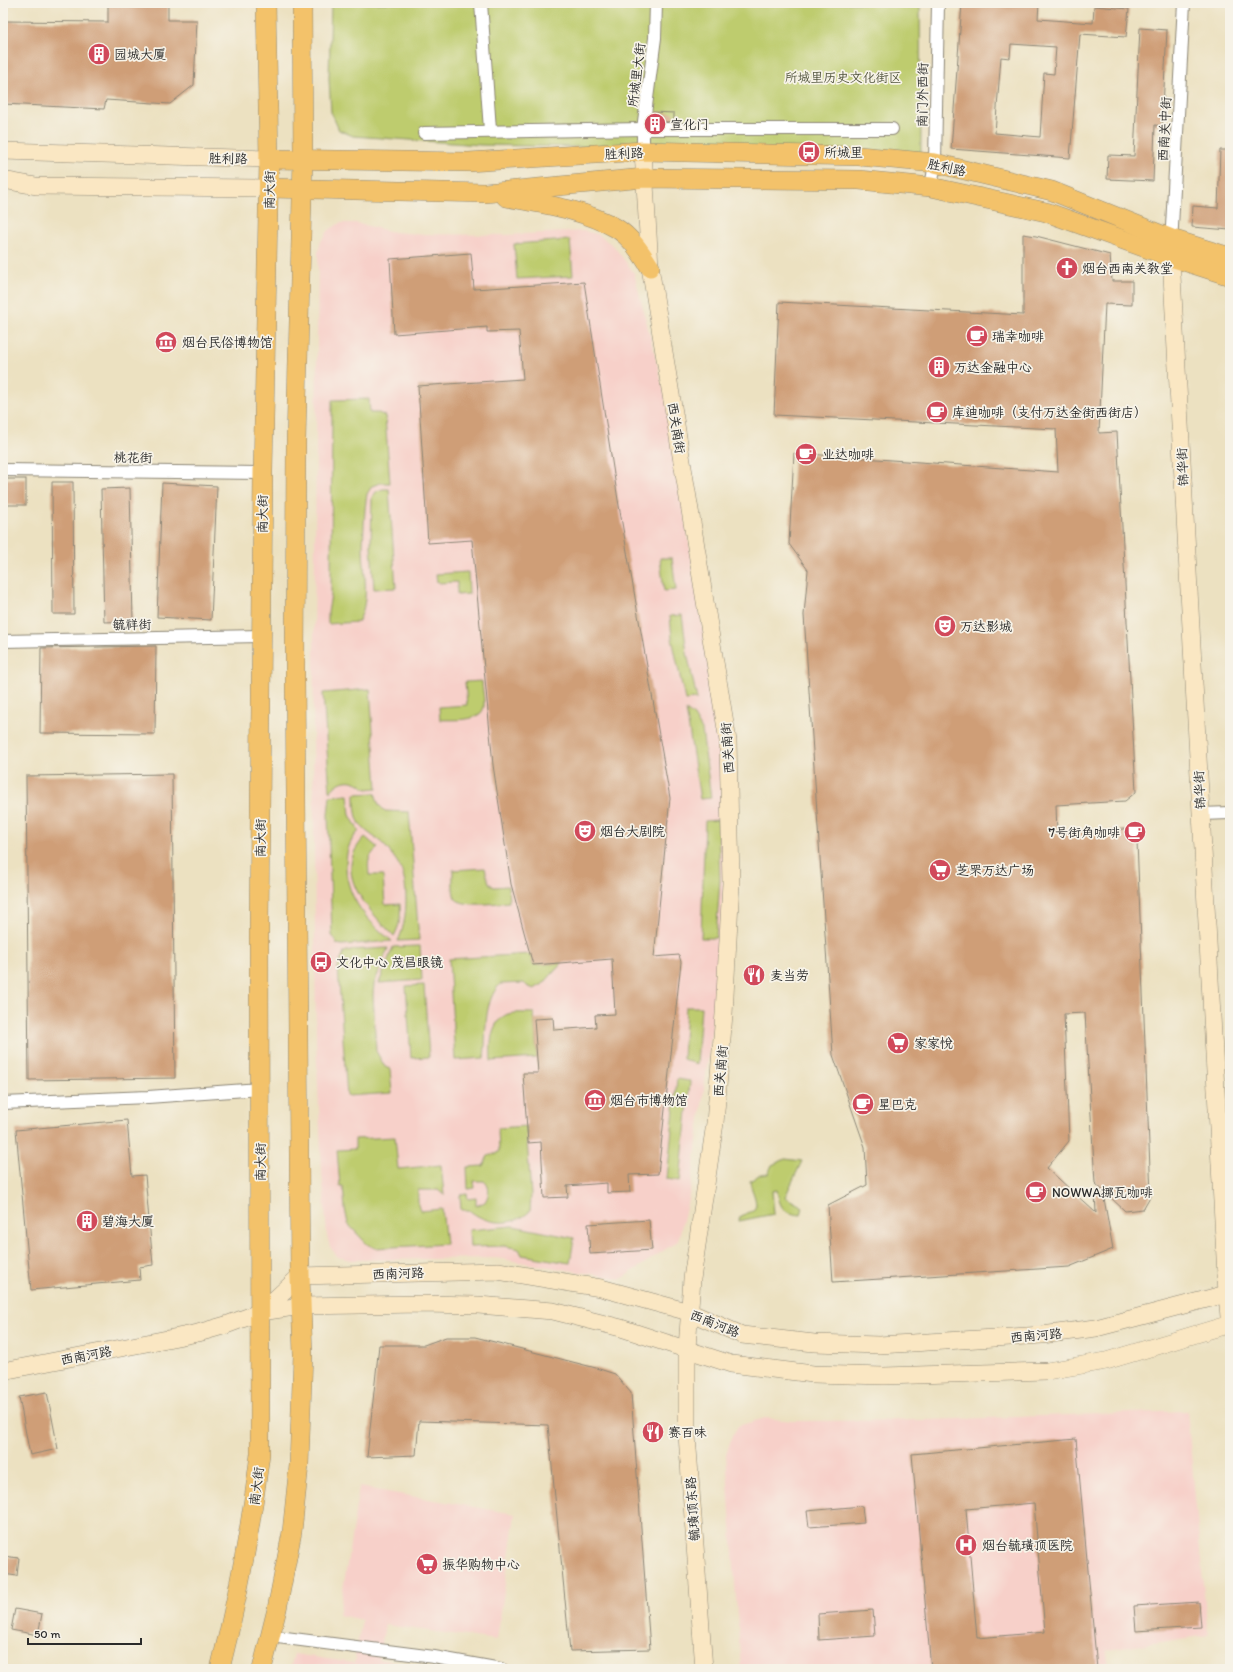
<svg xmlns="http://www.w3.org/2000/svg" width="1233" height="1672" font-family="Itim,'LXGW WenKai TC',sans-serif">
  <rect width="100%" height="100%" fill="#f7f3e8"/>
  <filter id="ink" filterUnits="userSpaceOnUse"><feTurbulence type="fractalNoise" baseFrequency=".025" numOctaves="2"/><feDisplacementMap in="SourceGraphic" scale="8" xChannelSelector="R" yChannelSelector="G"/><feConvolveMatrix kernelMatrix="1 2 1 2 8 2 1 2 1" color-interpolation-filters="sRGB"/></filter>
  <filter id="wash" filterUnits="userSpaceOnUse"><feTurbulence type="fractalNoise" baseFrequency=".012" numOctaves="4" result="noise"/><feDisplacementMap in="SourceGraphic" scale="16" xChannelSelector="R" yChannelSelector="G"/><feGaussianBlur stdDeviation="0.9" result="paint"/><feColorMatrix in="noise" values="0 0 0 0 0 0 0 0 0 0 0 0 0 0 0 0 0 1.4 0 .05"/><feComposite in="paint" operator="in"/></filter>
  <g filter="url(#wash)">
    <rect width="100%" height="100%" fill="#ece1c1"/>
    <g fill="#f7d0c9">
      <polygon points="340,223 356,223 394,232 420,234 506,235 584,231 597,234 614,246 634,273 648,328 667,403 718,725 723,772 726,858 715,1006 691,1187 678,1241 621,1279 496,1258 351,1260 338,1257 330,1247 327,1235 322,1174 316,1041 313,737 318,252 321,241 329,230"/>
      <polygon points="1187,1411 1208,1635 1107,1650 1109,1669 741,1669 726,1455 732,1436 738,1426 765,1418 793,1421 928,1420"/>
      <polygon points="359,1487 515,1514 497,1640 385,1625 379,1659 397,1662 398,1669 290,1669 294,1654 354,1663 362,1620 339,1615"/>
    </g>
    <g fill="#becc6e" stroke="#747c4c">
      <polygon points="331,3 920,3 921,154 481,145 353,136 339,130 331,112 329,79"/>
      <polygon points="570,240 573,276 517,279 514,244"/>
      <path d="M 369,399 L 370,413 L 379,413 L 385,416 L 390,483 L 380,483 L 372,486 L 367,494 C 364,511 364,529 363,546 C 363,570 371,600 358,622 L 328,624 L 328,613 L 331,594 L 332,400 Z"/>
      <polygon points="383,489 389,489 396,588 374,589 371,546 372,497 377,491"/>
      <polygon points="660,558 672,558 676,590 664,591"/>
      <polygon points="468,572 469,594 457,595 457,582 437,583 436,574"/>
      <polygon points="682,615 687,653 697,699 685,700 672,638 670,616"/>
      <path d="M 482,681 C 482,689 485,699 484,707 C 480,723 453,719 440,720 L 439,707 L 467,705 L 465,682 Z"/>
      <path d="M 370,689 L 377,788 L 366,789 C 353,777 340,778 330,792 L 323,693 Z"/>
      <polygon points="686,710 694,716 702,730 711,798 700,799"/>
      <path d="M 375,793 L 379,805 L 385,811 L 409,812 L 419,940 L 398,941 C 407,923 409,888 401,869 C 399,863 388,849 383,844 C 376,837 366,833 360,824 C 355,816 355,804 355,794 Z"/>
      <path d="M 348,795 L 350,815 L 359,831 C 348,842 346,853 346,867 C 347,899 368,922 392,941 L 342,945 L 337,944 L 332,935 L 328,814 L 330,796 Z"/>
      <polygon points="718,820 720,880 716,938 701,938 705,821"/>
      <path d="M 365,837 L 378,848 C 367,857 368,862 369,875 L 383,875 L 385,905 L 400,904 C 401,916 400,925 394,936 C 368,909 330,873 365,837 Z"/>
      <path d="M 485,868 L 489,883 L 494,887 L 508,886 L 509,902 C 498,903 461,908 455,898 C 452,891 453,877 453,870 Z"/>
      <polygon points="420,946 422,980 379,983 393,947"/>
      <polygon points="388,948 374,984 373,994 376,1051 385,1067 390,1069 392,1093 347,1096 338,967 344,952 351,950"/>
      <path d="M 530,954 L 533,965 L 562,963 L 543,984 L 534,989 L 527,986 L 524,983 L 500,984 C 482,1003 487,1035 484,1058 L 455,1060 L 449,959 Z"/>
      <polygon points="424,985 429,1057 411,1058 406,986"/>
      <polygon points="686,1007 701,1007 697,1064 683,1059"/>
      <path d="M 534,1013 L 537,1058 L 491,1061 C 490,1045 490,1021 508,1014 C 516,1012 526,1013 534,1013 Z"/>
      <polygon points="677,1079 690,1081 680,1181 667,1179"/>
      <path d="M 526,1126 L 531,1195 L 530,1211 C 513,1228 485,1224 469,1210 L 461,1210 L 460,1195 L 467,1194 L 468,1199 L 476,1198 L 476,1206 L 485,1202 C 489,1195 491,1187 484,1181 L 474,1181 L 475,1188 L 468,1189 L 467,1167 L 483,1166 L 488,1156 L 499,1152 L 498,1128 Z"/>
      <polygon points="395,1137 398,1169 441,1165 444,1195 438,1190 418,1190 418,1205 420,1211 442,1209 446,1244 375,1248 367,1244 348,1224 345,1209 343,1186 340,1186 337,1150 355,1149 355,1139"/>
      <path d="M 785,1159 L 802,1161 L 785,1197 L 803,1207 L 801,1215 C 782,1213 780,1207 777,1190 L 772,1191 L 774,1214 L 739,1221 L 740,1216 L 753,1211 L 756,1206 C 756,1196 751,1190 750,1181 L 759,1175 L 768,1174 L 772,1165 Z"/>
      <polygon points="513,1226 574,1238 570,1263 522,1255 519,1249 505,1246 470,1247 469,1230"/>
    </g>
    <g id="blocks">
      <g fill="#cf9e77" fill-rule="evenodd">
        <polygon points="108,3 168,3 168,20 197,20 194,85 170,104 106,100 104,109 3,104 3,21 108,22"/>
        <path d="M 962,3 L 1039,3 L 1038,19 L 1093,23 L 1094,6 L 1129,9 L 1126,37 L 1080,34 L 1070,158 L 951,149 ZM 1011,44 L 1056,47 L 1054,74 L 1044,73 L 1040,137 L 995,133 L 1001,57 L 1010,58 Z"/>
        <polygon points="1140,28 1167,30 1162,126 1155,125 1153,181 1107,179 1108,155 1134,156"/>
        <polygon points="653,112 674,113 674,122 652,122"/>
        <polygon points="1220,150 1230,150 1230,230 1192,227 1193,206 1218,208"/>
        <polygon points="1023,234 1036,236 1110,255 1112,281 1132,281 1132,305 1105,304 1099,433 1117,432 1136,792 1125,801 1056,805 1057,834 1124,829 1137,841 1151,1195 1143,1209 1125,1211 1095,1183 1085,1013 1064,1014 1069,1141 1047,1168 1096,1213 1095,1193 1103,1193 1113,1249 1069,1267 833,1282 828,1205 867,1185 865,1147 833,1055 804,615 808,570 789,544 794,453 1058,472 1056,429 774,415 779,302 1023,315"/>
        <polygon points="471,253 474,289 584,282 618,500 670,798 654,957 679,955 681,962 658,1174 629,1175 630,1192 607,1193 607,1183 567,1186 568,1197 544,1198 541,1142 528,1143 523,1073 538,1073 534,1019 553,1018 554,1030 596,1027 595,1015 615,1014 612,959 533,965 511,884 493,765 472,540 428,543 418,386 523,379 519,331 487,332 487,327 394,334 390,259"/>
        <rect x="3" y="479" width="23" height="26"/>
        <polygon points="52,482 73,482 74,614 53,614"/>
        <polygon points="162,483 217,486 211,620 157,617"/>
        <polygon points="130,488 133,621 104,622 101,489"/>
        <polygon points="156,646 155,734 40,733 41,648"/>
        <polygon points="172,774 175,1078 29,1080 26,776"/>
        <polygon points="127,1120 132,1176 145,1175 153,1265 139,1267 140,1280 31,1290 16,1130"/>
        <polygon points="649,1220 652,1250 590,1254 588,1224"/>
        <polygon points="446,1337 475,1337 596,1368 615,1374 631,1393 650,1649 570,1651 548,1425 419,1421 416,1455 367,1457 379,1345 424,1345"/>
        <polygon points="47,1392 58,1449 30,1455 19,1397"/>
        <path d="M 1076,1439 L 1097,1669 L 931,1669 L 912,1454 ZM 1034,1503 L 1045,1632 L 977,1638 L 966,1509 Z"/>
        <polygon points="862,1506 864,1523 809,1527 807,1511"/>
        <polygon points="3,1556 19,1558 17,1576 3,1574"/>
        <polygon points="1199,1602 1201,1627 1136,1631 1134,1606"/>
        <polygon points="15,1609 42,1614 38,1635 11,1630"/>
        <polygon points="873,1610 875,1636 819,1640 818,1614"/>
      </g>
    </g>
  </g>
  <g filter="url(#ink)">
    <use href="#blocks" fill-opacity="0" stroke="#8c8676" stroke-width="1"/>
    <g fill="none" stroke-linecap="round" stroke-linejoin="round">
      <g stroke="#8c8676" stroke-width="14">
        <g id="street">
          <polyline points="481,3 490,130"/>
          <polyline points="424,133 643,129 892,129"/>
          <polyline points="643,151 643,129 655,38 656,3"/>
          <polyline points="931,187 935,163 938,3"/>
          <polyline points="1171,245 1184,3"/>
          <polyline points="3,470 263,473"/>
          <polyline points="3,641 261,636"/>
          <polyline points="1201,814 1230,813"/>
          <polyline points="3,1103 148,1097 260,1089"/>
          <polyline points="270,1636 434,1657 501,1669"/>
        </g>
      </g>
      <g stroke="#8c8676" stroke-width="18">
        <g id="secondary">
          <polyline points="3,151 269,159"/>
          <polyline points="643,151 650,267 728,741 731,883 724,1014 715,1123 692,1279 687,1348 687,1435 704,1669"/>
          <polyline points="3,180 36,186 269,188"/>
          <polyline points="1171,257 1227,1294 1230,1328"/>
          <polyline points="261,1312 300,1276 498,1271 601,1288 689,1312 742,1335 814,1343 879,1345 1042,1335 1096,1328 1230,1293"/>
          <polyline points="3,1371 198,1333 226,1325 261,1312 301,1306 420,1304 478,1305 553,1311 621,1328 731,1364 813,1374 884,1376 1047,1371 1106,1361 1230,1324"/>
        </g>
      </g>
      <g stroke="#8c8676" stroke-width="20">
        <g id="primary">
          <polyline points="269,159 469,162 643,151 859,156 935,163 1052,191 1172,239 1230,257"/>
          <polyline points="269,188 485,193 644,178 859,180 931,187 1046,212 1171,257 1230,276"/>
          <path d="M 506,197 C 542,204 583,209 616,228 C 631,237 641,253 650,267"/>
          <path d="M 220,1669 C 238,1598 251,1527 260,1454 L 259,928 L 263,473 L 269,159 L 266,3"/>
          <polyline points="262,1669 277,1609 292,1532 299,1465 303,1354 300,1276 295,676 296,441 303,158 302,3"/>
        </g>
      </g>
      <use href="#street" stroke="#fff" stroke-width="12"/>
      <use href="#secondary" stroke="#fae7c3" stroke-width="17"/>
      <use href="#primary" stroke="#f3c26a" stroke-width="19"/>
    </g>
  </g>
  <defs>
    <g id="building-disc" transform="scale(1.15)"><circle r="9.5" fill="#d1495b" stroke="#f7f3e8"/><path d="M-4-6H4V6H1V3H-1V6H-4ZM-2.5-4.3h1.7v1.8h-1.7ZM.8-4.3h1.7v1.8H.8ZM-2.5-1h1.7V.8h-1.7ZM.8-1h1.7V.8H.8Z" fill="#fff"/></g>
    <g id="bus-disc" transform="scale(1.15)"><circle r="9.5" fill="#d1495b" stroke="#f7f3e8"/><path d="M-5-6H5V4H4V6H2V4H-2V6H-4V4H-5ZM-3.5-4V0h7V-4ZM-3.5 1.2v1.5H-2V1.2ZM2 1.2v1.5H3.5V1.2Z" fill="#fff"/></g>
    <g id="church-disc" transform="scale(1.15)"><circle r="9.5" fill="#d1495b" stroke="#f7f3e8"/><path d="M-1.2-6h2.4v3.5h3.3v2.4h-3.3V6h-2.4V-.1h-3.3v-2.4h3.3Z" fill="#fff"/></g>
    <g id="cafe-disc" transform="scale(1.15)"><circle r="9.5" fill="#d1495b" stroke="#f7f3e8"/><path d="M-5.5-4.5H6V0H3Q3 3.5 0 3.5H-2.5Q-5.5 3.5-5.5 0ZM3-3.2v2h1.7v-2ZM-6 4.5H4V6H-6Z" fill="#fff"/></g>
    <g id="museum-disc" transform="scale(1.15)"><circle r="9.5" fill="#d1495b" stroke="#f7f3e8"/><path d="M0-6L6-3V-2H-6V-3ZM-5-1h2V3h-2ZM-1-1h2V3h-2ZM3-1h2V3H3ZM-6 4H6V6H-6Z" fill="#fff"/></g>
    <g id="theatre-disc" transform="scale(1.15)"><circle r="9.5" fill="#d1495b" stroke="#f7f3e8"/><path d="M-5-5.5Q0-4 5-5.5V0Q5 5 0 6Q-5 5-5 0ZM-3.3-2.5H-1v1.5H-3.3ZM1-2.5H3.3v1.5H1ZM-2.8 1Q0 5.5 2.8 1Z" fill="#fff"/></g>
    <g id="supermarket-disc" transform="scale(1.15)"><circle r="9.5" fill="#d1495b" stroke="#f7f3e8"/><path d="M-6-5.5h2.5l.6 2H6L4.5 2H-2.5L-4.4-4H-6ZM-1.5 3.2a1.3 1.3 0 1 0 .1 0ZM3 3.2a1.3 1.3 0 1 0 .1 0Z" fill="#fff"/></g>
    <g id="restaurant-disc" transform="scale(1.15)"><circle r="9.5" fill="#d1495b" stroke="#f7f3e8"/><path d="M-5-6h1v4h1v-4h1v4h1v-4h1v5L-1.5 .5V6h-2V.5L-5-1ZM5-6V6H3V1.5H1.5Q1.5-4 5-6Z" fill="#fff"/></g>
    <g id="hospital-disc" transform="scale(1.15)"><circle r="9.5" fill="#d1495b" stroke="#f7f3e8"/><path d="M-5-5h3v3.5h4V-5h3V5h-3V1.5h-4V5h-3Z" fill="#fff"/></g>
  </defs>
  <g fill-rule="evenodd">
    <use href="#building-disc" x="99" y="54"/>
    <use href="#building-disc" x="655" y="124"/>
    <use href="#bus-disc" x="809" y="152"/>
    <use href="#church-disc" x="1067" y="268"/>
    <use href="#cafe-disc" x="977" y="336"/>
    <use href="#museum-disc" x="166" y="342"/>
    <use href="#building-disc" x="939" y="367"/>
    <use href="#cafe-disc" x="937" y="412"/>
    <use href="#cafe-disc" x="806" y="454"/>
    <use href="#theatre-disc" x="945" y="626"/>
    <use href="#theatre-disc" x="585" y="831"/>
    <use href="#cafe-disc" x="1135" y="832"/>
    <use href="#supermarket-disc" x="940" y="870"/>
    <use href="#bus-disc" x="321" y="962"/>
    <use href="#restaurant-disc" x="754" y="975"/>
    <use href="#supermarket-disc" x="898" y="1043"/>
    <use href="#museum-disc" x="595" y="1100"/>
    <use href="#cafe-disc" x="863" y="1104"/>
    <use href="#cafe-disc" x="1036" y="1192"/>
    <use href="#building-disc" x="87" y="1221"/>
    <use href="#restaurant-disc" x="653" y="1432"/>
    <use href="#hospital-disc" x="966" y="1545"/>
    <use href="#supermarket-disc" x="427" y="1564"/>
  </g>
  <g text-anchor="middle" stroke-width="3.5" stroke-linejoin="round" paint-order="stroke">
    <g font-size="13" fill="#2b2b2b" stroke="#f7f3e8" text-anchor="start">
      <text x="114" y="59">园城大厦</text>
      <text x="670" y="129">宣化门</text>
      <text x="824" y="157">所城里</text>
      <text x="1082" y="273">烟台西南关教堂</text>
      <text x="992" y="341">瑞幸咖啡</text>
      <text x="182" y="347">烟台民俗博物馆</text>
      <text x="954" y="372">万达金融中心</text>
      <text x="952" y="417">库迪咖啡（支付万达金街西街店）</text>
      <text x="822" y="459">业达咖啡</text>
      <text x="960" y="631">万达影城</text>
      <text x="600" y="836">烟台大剧院</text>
      <text x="1120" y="837" text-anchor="end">7号街角咖啡</text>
      <text x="956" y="875">芝罘万达广场</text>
      <text x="336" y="967">文化中心 茂昌眼镜</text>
      <text x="770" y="980">麦当劳</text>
      <text x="914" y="1048">家家悦</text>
      <text x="610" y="1105">烟台市博物馆</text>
      <text x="878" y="1109">星巴克</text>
      <text x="1052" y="1197">NOWWA挪瓦咖啡</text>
      <text x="102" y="1226">碧海大厦</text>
      <text x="668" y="1437">赛百味</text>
      <text x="982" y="1550">烟台毓璜顶医院</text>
      <text x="442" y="1569">振华购物中心</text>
    </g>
    <g font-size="13" fill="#2b2b2b" stroke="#f7f3e8">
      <text transform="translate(636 75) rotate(-83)" y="5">所城里大街</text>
      <text transform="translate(922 95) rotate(-89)" y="5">南门外西街</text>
      <text transform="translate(1164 129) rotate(-87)" y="5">西南关中街</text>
      <text transform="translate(624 153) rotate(-3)" y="5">胜利路</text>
      <text transform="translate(228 158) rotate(1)" y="5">胜利路</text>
      <text transform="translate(947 167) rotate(12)" y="5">胜利路</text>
      <text transform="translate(269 190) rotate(-89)" y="5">南大街</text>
      <text transform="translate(677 428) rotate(81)" y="5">西关南街</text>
      <text transform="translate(133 457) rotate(1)" y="5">桃花街</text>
      <text transform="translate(1182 467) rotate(-93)" y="5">锦华街</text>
      <text transform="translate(262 514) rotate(-90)" y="5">南大街</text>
      <text transform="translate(132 624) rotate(-1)" y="5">毓祥街</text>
      <text transform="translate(727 748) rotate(-94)" y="5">西关南街</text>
      <text transform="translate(1199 790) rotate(-93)" y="5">锦华街</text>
      <text transform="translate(260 838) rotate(-90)" y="5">南大街</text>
      <text transform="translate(720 1071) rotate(-85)" y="5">西关南街</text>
      <text transform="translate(260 1162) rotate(-90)" y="5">南大街</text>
      <text transform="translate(398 1273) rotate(-2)" y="5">西南河路</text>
      <text transform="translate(715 1323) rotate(22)" y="5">西南河路</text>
      <text transform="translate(1036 1335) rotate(-5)" y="5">西南河路</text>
      <text transform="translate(86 1355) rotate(-11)" y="5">西南河路</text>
      <text transform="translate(256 1486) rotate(-83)" y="5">南大街</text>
      <text transform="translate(692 1509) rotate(-94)" y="5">毓璜顶东路</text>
    </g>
    <g font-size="13" fill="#50533c" stroke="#f7f3e8">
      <text x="843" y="82">所城里历史文化街区</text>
    </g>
  </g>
  <rect width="1233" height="1672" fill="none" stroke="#f7f3e8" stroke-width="16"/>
  <path d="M28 1638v6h113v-6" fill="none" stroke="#2b2b2b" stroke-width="2"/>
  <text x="34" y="1638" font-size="12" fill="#2b2b2b" stroke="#f7f3e8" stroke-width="3" paint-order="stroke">50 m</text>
</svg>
